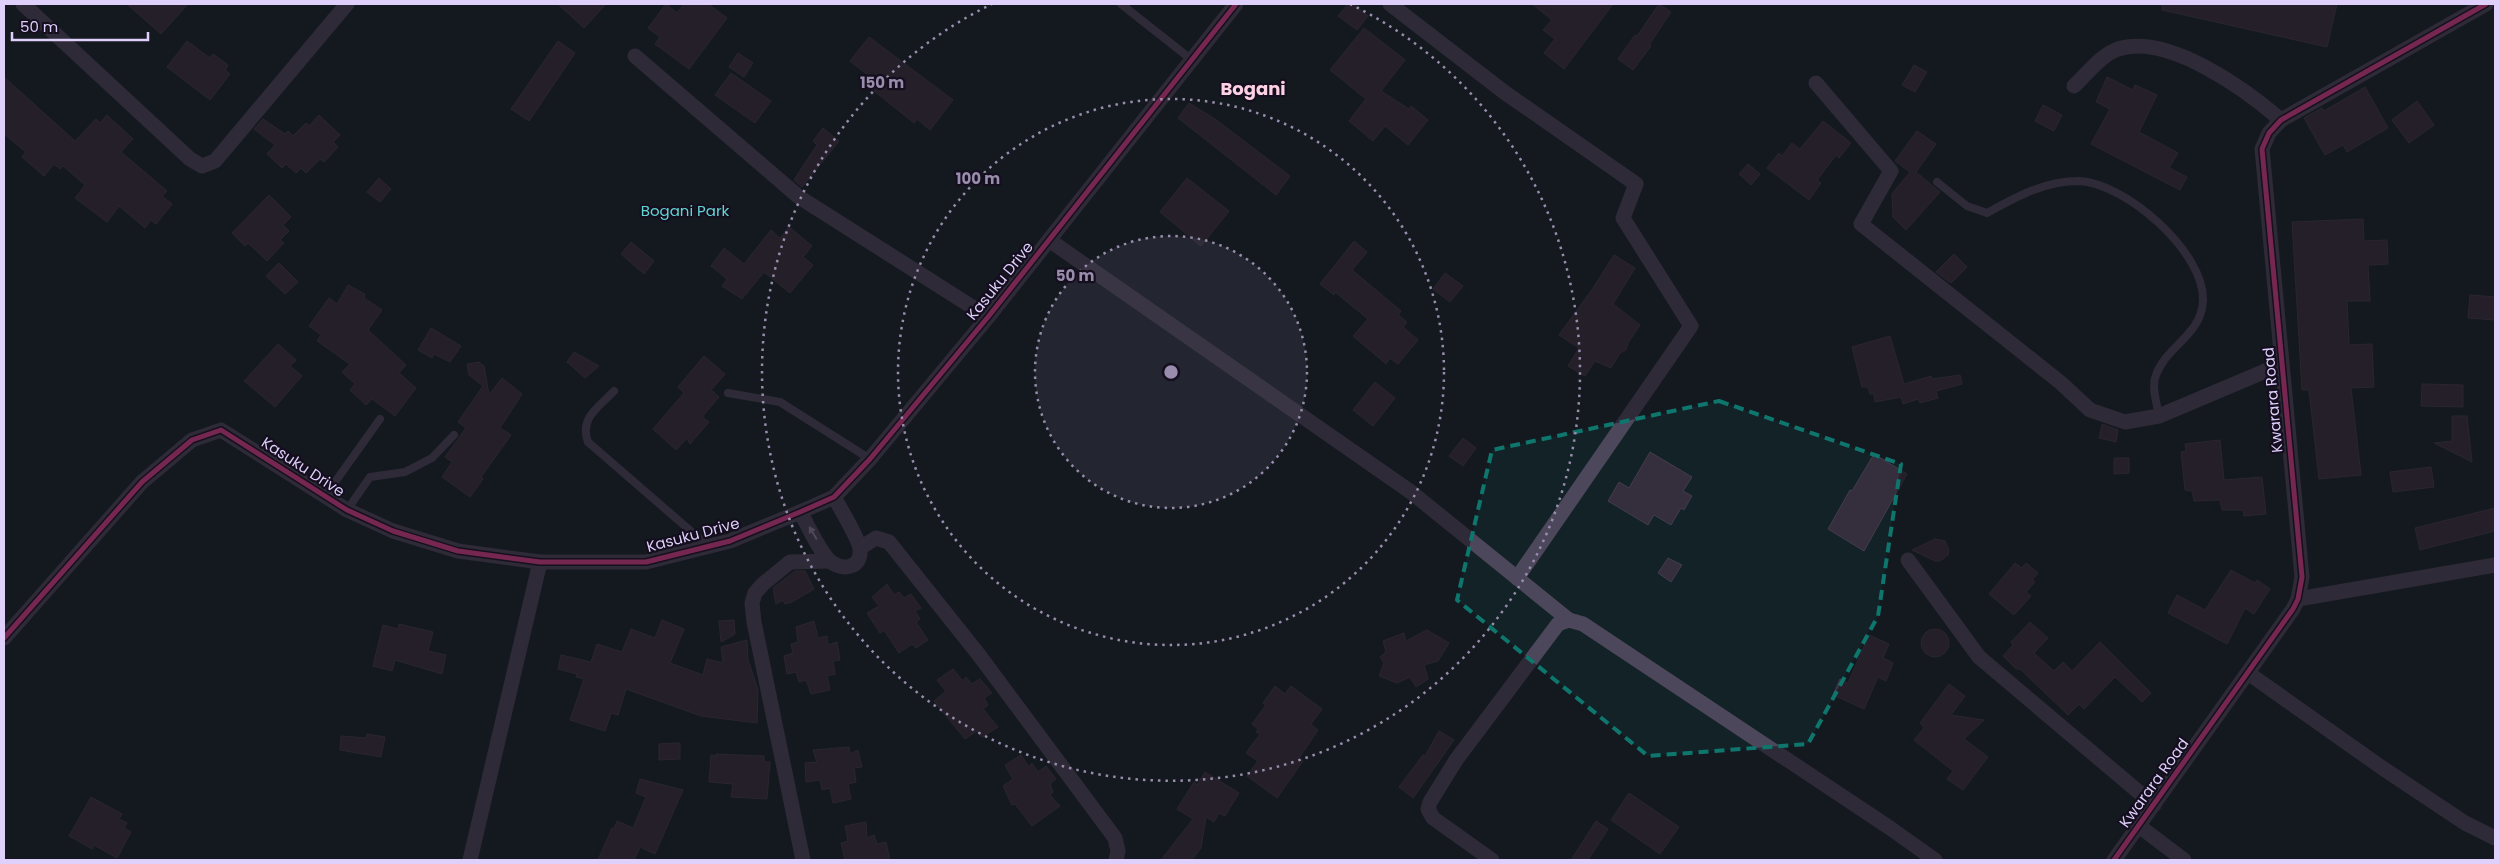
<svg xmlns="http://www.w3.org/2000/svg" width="2499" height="864" font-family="Poppins,sans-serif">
  <rect width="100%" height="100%" fill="#15121a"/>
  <rect fill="#122226" x="4" y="4" width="2491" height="856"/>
  <g fill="#352f3d" stroke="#433c4d">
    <polygon points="127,4 188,4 161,34"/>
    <polygon points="558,4 606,4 584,28"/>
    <polygon points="666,4 677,13 684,4 708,4 727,18 689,69 655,44 660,37 648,28"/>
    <polygon points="1348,4 1353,4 1368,16 1357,30 1338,16"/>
    <polygon points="1532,4 1613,4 1564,69 1544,53 1555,39 1543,30 1552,20"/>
    <polygon points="1659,4 1671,12 1649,45 1651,46 1633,70 1618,59 1635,35 1637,36"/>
    <polygon points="2162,4 2337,4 2327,47 2162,10"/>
    <polygon points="1364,28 1405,60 1381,91 1409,109 1411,106 1428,120 1408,145 1385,126 1373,141 1349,121 1366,99 1330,70"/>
    <polygon points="869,37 953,100 930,130 917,119 914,123 863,82 868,75 850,61"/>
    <polygon points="187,41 210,58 213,54 228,65 225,70 230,74 210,100 167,67"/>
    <polygon points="558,41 575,53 529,121 511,109"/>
    <polygon points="738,53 753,63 744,77 729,67"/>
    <polygon points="1914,65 1927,72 1915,92 1902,85"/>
    <polygon points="731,73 771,101 755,123 715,95"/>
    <polygon points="4,77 75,141 96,119 100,123 107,115 133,139 121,152 167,191 162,196 172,204 156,224 151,220 145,228 119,206 107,222 75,198 85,185 63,166 60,169 54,164 44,176 22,157 26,152 4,134"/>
    <polygon points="2107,77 2133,90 2135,85 2157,95 2139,132 2178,153 2169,168 2187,177 2180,190 2091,144 2110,109 2096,102"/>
    <polygon points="2365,87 2388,128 2347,152 2343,145 2325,155 2304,118 2322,108 2324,111"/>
    <polygon points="2417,101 2434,125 2409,143 2392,120"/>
    <polygon points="1189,103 1215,119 1290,176 1276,195 1178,118"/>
    <polygon points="2043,105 2062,115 2054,131 2035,121"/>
    <polygon points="319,115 340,135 333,142 338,147 324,162 320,159 306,173 301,168 296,173 286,164 282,168 267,154 275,145 254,129 263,119 285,134 288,131 293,136 306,123 309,126"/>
    <polygon points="1823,121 1851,143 1839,158 1836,155 1817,180 1821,183 1809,200 1767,168 1779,153 1782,156 1792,143 1800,149"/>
    <polygon points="823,128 839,141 802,187 794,180 817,145 813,141"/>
    <polygon points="1917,131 1936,144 1916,172 1940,192 1906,230 1893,217 1892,194 1910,172 1895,161"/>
    <polygon points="1748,164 1760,174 1751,185 1739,174"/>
    <polygon points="379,178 391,189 380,202 367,192"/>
    <polygon points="1187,178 1229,211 1201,246 1160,212"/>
    <polygon points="269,195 291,217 283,225 289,231 280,240 284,243 267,261 248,243 245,246 232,233"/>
    <polygon points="2363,219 2364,241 2387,240 2388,264 2368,265 2370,301 2347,301 2349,345 2372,344 2374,387 2351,388 2361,475 2319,479 2309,390 2302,390 2292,222"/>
    <polygon points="789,227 812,246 803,257 813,265 790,293 764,272 742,299 722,286 727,279 711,266 724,248 744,264 771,230 780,238"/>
    <polygon points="1354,241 1367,252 1352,270 1401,311 1398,315 1407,322 1403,327 1418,340 1398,364 1390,358 1386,364 1353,336 1368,319 1335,292 1334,295 1320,284"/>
    <polygon points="631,242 654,261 644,274 621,254"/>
    <polygon points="1954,254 1967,267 1951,283 1936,272"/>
    <polygon points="1614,255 1635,268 1613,304 1640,325 1628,343 1626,350 1620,353 1611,368 1595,361 1585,376 1568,366 1579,348 1559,335 1593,288"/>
    <polygon points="279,263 298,282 285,294 266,276"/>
    <polygon points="1445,273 1463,286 1450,302 1433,289"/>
    <polygon points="348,285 365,294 364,298 382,310 368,330 406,365 399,373 416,388 395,416 372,399 366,405 350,390 355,384 342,372 350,364 317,341 321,335 309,326 329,298 337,304"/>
    <polygon points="2470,295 2495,297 2495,320 2468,318"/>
    <polygon points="431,328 461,346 450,362 434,354 432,358 418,350"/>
    <polygon points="1890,336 1904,384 1931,376 1932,379 1960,375 1962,384 1936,391 1938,398 1920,403 1918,399 1903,404 1901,397 1875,402 1874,394 1870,394 1868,387 1862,387 1852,347"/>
    <polygon points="278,344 296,360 290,366 302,376 275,407 244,381"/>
    <polygon points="574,352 599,366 585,378 567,362"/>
    <polygon points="704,356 725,374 711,390 719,397 702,417 709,422 690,444 687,438 676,450 653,429 684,393 678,387"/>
    <polygon points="479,362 484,366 489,395 502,378 522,394 500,428 511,435 481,477 483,479 470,497 442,477 452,462 445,457 466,428 458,422 483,386 469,375 467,364"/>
    <polygon points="1375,382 1395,398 1373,426 1353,410"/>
    <polygon points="2422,384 2463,385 2463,407 2421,406"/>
    <polygon points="2452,416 2467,416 2472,462 2434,443 2452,441"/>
    <polygon points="2102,424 2118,430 2116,442 2099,438"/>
    <polygon points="1463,438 1476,448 1463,466 1449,456"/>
    <polygon points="2220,440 2224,480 2262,477 2266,514 2244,516 2243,510 2222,510 2220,500 2194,501 2192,491 2185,490 2181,452 2186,451 2185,444"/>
    <polygon points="1650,452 1692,477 1683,491 1692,496 1684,510 1681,508 1671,525 1654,515 1648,525 1608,501 1619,482 1629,488"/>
    <polygon points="1874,454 1907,474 1864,551 1828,529 1850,490 1852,491"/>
    <polygon points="2114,458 2129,458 2129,473 2114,474"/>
    <polygon points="2431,467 2434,487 2393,492 2390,472"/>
    <polygon points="2495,508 2495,531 2420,550 2415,528"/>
    <polygon points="1935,539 1945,541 1949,550 1948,555 1940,561 1935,561 1912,550"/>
    <polygon points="1668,558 1682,565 1671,582 1658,573"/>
    <polygon points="2015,563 2022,568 2026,563 2038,573 2032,580 2035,582 2026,592 2031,596 2014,615 1989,594"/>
    <polygon points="2231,570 2255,583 2257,580 2270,589 2254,614 2245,608 2227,644 2168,613 2177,595 2205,610"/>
    <polygon points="795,571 805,571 814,589 792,602 785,604 783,600 776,604 773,588"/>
    <polygon points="887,584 894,595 899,592 904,598 911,594 921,608 915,611 920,619 916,622 928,640 916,648 912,644 899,653 884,630 880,633 867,613 879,606 872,597"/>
    <polygon points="662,620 684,629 670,663 703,675 707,659 723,663 721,647 747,640 748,660 758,690 757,723 701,716 626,689 618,715 611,713 605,731 570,720 584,679 576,677 577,674 558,669 561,655 591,662 597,644 622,652 631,629 655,638"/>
    <polygon points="734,620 735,634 721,642 719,621"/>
    <polygon points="814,621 818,638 827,636 828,645 837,642 840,660 833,661 835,674 827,676 830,690 811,694 806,680 799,682 796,672 787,674 784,656 793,653 791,644 798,642 796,627"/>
    <polygon points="2030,622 2048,638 2034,653 2054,671 2063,662 2072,671 2100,642 2151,693 2142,702 2115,677 2084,709 2079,704 2068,715 2020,669 2016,669 2003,656 2013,645 2011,642"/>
    <polygon points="399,624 433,632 428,651 446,655 442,674 395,660 392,671 373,666 383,625 398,629"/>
    <circle cx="1935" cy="643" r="14"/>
    <polygon points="1427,630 1449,643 1438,661 1424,665 1428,679 1416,687 1410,677 1397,683 1379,676 1384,663 1380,657 1386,652 1383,641 1404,633 1406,641"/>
    <polygon points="1869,635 1889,644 1883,658 1893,663 1886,681 1878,677 1864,709 1833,695 1840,679 1848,683"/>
    <polygon points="953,669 963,681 966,677 972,684 980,679 992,693 984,698 988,705 983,709 998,727 982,737 977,731 965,739 934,701 946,691 937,680"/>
    <polygon points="1949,684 1965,696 1951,715 1984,720 1964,739 1988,757 1963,790 1947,779 1953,771 1914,740 1924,728 1920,723"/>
    <polygon points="1275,686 1285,694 1291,686 1322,709 1311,724 1318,730 1299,758 1303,761 1277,798 1247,776 1258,761 1246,753 1260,734 1256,732 1258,729 1252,724 1266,705 1263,703"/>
    <polygon points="1439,731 1454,740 1413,798 1399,787 1423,755 1425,756"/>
    <polygon points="367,734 385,737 381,757 340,750 341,736 366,738"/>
    <polygon points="680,743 680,759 659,760 659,744"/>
    <polygon points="849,747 850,754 858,750 862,767 854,768 856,782 848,784 851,799 833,803 830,788 822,790 820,780 806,782 805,763 817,762 813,750"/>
    <polygon points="716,754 764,756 764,762 770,762 767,799 731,797 733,784 709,782 711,755 716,756"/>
    <polygon points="1021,755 1029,767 1032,763 1038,772 1046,766 1056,779 1050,784 1053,792 1050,795 1060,806 1032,826 1015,804 1012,805 1003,786 1013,779 1005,765"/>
    <polygon points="1205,772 1239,793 1225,816 1219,813 1214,822 1206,817 1201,848 1192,860 1161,860 1193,819 1177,809 1194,782 1197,785"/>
    <polygon points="640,779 683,790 655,854 640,847 634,860 598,860 612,828 614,829 617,821 633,828 646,797 636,793"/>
    <polygon points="1629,793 1679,827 1660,854 1611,820"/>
    <polygon points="91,797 122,814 119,819 127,823 124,828 131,832 117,858 94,845 92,849 69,836"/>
    <polygon points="1596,821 1608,829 1588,860 1571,860"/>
    <polygon points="866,822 867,838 874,835 877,844 886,842 890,860 845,860 841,843 848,841 845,826"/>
  </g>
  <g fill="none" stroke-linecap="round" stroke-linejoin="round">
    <g stroke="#4c475b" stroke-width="8">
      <polyline points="1121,4 1192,60"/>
      <path d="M 1937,182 L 1967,206 L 1987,213 C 2016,197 2044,181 2079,181 C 2125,183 2204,251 2203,300 C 2202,335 2167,345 2156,375 C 2151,387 2157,403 2159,416"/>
      <path d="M 614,391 C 599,407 579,418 588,442 L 708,546"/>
      <polyline points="728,393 780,402 870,459"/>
      <polyline points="325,496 380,419"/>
      <polyline points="347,510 370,477 405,472 432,458 454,435"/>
    </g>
    <g stroke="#4c475b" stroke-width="15">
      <polyline points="23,4 190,159 202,166 215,161 347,4"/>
      <polyline points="1390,4 1504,92 1636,184 1623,218 1691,326 1517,578"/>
      <polyline points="635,56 799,197 988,317"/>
      <polyline points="1816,83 1891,171 1861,224 2061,383 2090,410 2125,422 2159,416 2282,364"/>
      <path d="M 2074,86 C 2087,74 2101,55 2118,49 C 2168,33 2245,89 2281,120"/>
      <polyline points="1049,240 1411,492 1569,620"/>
      <path d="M 800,512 C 808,525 820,553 831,562 C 843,571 862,568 860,549 C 859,539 840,508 834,497"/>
      <polyline points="860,548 876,538 889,542 979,655 1115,838 1118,851 1116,860"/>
      <polyline points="1908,560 1979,657 2154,805"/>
      <polyline points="2298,599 2495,565"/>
      <polyline points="4,638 142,482 192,440 221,430 347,510 393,531 458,551 540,562 646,562 730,541 800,512 834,497 870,459 988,317 1236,4"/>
      <polyline points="2248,673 2381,767 2465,823 2495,838"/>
      <polyline points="2139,826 2184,860"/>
      <polyline points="470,860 540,562"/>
      <polyline points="803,860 754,622 752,603 755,593 763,584 790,562 829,561"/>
      <polyline points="1492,860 1433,818 1428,809 1430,802 1456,760 1558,624 1569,620 1583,624 1890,828 1935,860"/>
      <polyline points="2114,860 2293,609 2298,599 2302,577 2262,149 2269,133 2281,120 2486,4"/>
    </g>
    <g stroke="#140e1e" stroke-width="8">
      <g id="cycleway">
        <polyline points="4,638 142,482 192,440 221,430 347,510 393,531 458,551 540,562 646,562 730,541 800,512 834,497 870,459 988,317 1236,4"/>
        <polyline points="2114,860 2293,609 2298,599 2302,577 2262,149 2269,133 2281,120 2486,4"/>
      </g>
    </g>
    <use href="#cycleway" stroke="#ea4096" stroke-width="5"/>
  </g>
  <defs><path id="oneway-solid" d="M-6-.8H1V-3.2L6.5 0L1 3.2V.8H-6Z" transform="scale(1.25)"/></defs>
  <use fill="#958bab" href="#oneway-solid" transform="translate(813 533) rotate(-121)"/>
  <path d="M0 0H2499V864H0ZM 1719,401 L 1901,464 L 1878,616 L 1808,744 L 1648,756 L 1457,600 L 1492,450 Z" fill="#15121a" fill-opacity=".55" fill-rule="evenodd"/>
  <path fill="none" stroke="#0f766e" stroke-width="4" stroke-dasharray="10 6" stroke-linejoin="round" d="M 1719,401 L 1901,464 L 1878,616 L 1808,744 L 1648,756 L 1457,600 L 1492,450 Z"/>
  <circle cx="1171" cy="372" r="136" fill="#988dac" fill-opacity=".12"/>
  <g fill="none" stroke="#988dac" stroke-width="2.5" stroke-dasharray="2.5 5">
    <circle cx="1171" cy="372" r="136"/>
    <circle cx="1171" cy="372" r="273"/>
    <path d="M1350 4A409 409 0 1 1 992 4"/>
  </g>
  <g text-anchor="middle" stroke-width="4.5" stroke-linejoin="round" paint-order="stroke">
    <g font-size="15" fill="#61d5d2" stroke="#140e1e">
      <text x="685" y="216">Bogani Park</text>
    </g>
    <g font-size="15" fill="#decffb" stroke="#140e1e">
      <text transform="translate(1000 281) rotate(-51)" y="5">Kasuku Drive</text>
      <text transform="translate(2273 400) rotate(-95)" y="5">Kwarara Road</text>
      <text transform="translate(303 467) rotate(33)" y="5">Kasuku Drive</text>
      <text transform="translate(693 535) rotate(-15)" y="5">Kasuku Drive</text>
      <text transform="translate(2154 783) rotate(-54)" y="5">Kwarara Road</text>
    </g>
    <g font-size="18" font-weight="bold" fill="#fcd1e3" stroke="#140e1e">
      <text x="1253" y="95">Bogani</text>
    </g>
  </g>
  <circle cx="1171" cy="372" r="8" fill="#988dac" stroke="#140e1e" stroke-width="2.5"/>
  <g font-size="15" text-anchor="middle" font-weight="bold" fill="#988dac" stroke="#140e1e" stroke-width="4.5" stroke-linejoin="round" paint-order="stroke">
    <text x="882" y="88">150 m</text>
    <text x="978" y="184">100 m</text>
    <text x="1075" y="281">50 m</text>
  </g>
  <rect width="2499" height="864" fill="none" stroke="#decffb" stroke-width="10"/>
  <path d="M12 32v8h136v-8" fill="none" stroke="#decffb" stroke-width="2.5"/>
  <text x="20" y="32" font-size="15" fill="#decffb" stroke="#140e1e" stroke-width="4" paint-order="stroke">50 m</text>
</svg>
